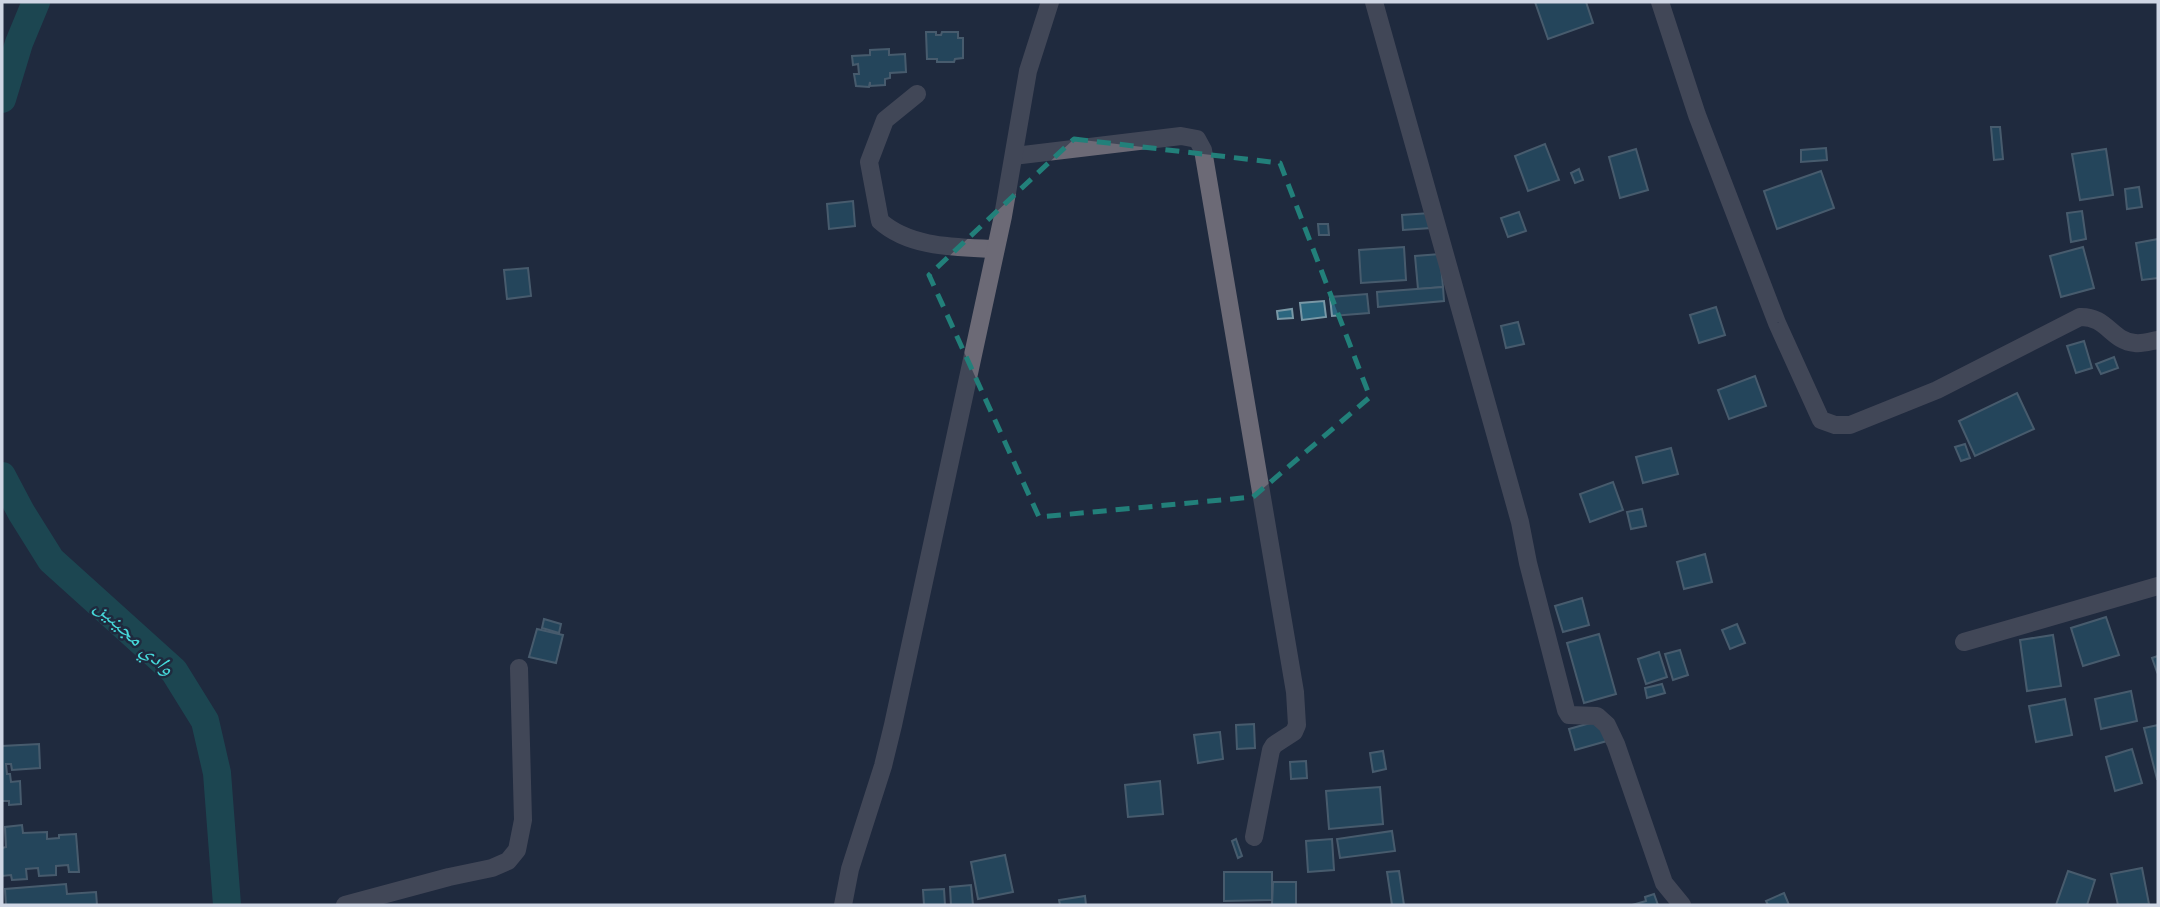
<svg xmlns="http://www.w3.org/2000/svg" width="2160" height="907" font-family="Poppins,'Noto Naskh Arabic',sans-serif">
  <rect width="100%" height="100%" fill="#1f2a3e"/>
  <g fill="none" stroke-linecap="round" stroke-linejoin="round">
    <g stroke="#196969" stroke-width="28">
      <polyline points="2,99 19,43 36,2"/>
      <polyline points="2,476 21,512 51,560 174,671 205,721 217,773 227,905"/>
    </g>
  </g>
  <g fill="#2b667f" stroke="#7998a6" stroke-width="2">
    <polygon points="1535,2 1586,2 1593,23 1548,39"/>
    <polygon points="926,32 936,32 936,35 941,35 942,32 958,32 958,38 963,38 963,58 955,59 954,62 937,62 937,59 927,59"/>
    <polygon points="889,49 889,55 905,54 906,72 890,73 890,78 885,79 885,85 870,86 870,82 869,87 856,86 854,74 859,74 858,64 853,65 852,56 870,55 870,50"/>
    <polygon points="1991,127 2000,127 2003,159 1994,160"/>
    <polygon points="1545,144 1559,180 1528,191 1515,156"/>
    <polygon points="1826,148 1827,160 1801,162 1801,150"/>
    <polygon points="1636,149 1648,190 1620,198 1609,157"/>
    <polygon points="2106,149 2113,195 2080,200 2072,154"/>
    <polygon points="1579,169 1583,180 1575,183 1571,173"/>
    <polygon points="1821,171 1834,208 1777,229 1764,191"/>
    <polygon points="2139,187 2142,207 2127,209 2125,189"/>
    <polygon points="853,201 855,226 829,229 827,204"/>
    <polygon points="2082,211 2086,239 2071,242 2067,213"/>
    <polygon points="1519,212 1526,231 1508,237 1501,218"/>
    <polygon points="1430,213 1431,228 1403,230 1402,215"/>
    <polygon points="1318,224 1328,224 1329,235 1319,235"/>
    <polygon points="2158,239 2158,278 2142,280 2136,243"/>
    <polygon points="1404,247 1406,280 1361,283 1359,250"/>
    <polygon points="2083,247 2094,288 2061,297 2050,256"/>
    <polygon points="1440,254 1443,287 1418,289 1415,256"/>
    <polygon points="528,268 531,296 507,299 504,270"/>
    <polygon points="1443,287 1444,301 1378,307 1377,292"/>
    <polygon points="1367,294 1369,313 1332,316 1330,297"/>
    <polygon points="1324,301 1326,317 1302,320 1300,303"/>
    <polygon points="1716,307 1725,335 1699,343 1690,315"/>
    <polygon points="1292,309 1293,318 1278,319 1277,311"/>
    <polygon points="1518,322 1524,344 1506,348 1501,326"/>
    <polygon points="2084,341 2092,368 2076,373 2067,346"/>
    <polygon points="2114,357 2118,368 2101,374 2096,364"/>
    <polygon points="1755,376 1766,406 1729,419 1718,390"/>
    <polygon points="2017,393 2034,429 1975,456 1959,421"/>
    <polygon points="1965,444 1970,458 1961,461 1955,447"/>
    <polygon points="1671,448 1678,474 1643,483 1636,457"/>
    <polygon points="1613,482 1623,510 1590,522 1580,494"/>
    <polygon points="1642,509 1646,526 1631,529 1627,512"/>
    <polygon points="1705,554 1712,582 1684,589 1677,562"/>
    <polygon points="1582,598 1589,625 1563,632 1555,606"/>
    <polygon points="2106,617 2119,655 2083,666 2071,628"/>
    <polygon points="544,619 561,624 559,633 542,628"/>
    <polygon points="1737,624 1745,643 1730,649 1722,630"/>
    <polygon points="537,629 563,635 556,663 529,657"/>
    <polygon points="1599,634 1616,694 1584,703 1567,643"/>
    <polygon points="2053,635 2061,686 2027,691 2020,640"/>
    <polygon points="1680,650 1688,675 1673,680 1665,654"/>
    <polygon points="1659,652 1667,677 1646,684 1638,659"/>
    <polygon points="2158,656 2158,671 2157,672 2152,658"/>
    <polygon points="1662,684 1665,693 1647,698 1645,688"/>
    <polygon points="2131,691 2137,721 2101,729 2095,699"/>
    <polygon points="2065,699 2072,735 2036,742 2029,706"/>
    <polygon points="1601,720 1607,741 1575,750 1569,729"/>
    <polygon points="1254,724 1255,748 1237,749 1236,725"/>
    <polygon points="2158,725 2158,779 2157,779 2144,728"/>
    <polygon points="1220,732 1223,759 1198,763 1194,735"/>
    <polygon points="39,744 40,768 12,770 11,764 6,764 7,774 10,774 11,782 20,781 21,804 9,805 9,801 2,801 2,746"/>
    <polygon points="2132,749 2142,783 2115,791 2106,757"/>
    <polygon points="1383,751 1386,769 1373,772 1370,753"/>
    <polygon points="1306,761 1307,778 1291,779 1290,762"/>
    <polygon points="1160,781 1163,814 1128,817 1125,785"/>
    <polygon points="1380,787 1383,824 1329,829 1326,791"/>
    <polygon points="22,825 23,833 47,832 47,839 59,838 59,835 76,834 79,872 69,872 68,865 56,866 56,875 39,876 38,868 26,869 27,879 12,880 11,875 2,876 2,848 6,847 5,827"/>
    <polygon points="1392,831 1395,851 1340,858 1337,839"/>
    <polygon points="1236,839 1242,856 1238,858 1232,841"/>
    <polygon points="1332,839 1334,870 1308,872 1306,841"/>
    <polygon points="1005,855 1013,892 978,899 971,862"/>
    <polygon points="2142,868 2149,904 2118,905 2111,874"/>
    <polygon points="1399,871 1404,905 1392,905 1387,872"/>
    <polygon points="2068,871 2095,880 2087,905 2056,905"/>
    <polygon points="1224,872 1272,872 1272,900 1224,901"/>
    <polygon points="1273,882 1296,882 1296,905 1272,905"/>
    <polygon points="66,884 67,894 96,892 97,905 6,905 5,889"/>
    <polygon points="971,885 973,905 951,905 950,887"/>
    <polygon points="944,889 945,905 924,905 923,890"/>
    <polygon points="1784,893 1789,905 1768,905 1766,901"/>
    <polygon points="1654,894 1658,905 1632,905 1646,901 1645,897"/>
    <polygon points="1085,896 1086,905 1060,905 1059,900"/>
  </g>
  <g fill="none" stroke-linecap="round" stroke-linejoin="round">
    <g stroke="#6c6a76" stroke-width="18">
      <polyline points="1374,2 1520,522 1528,563 1566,710 1569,715 1597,716 1607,725 1616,744 1664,883 1682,905"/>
      <path d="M 1660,2 L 1697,115 L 1777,323 L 1821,420 L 1835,425 L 1850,425 L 1937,390 L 2080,317 C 2107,316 2111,341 2135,343 C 2143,344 2151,341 2158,340"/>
      <path d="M 917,94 L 885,120 L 869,162 L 880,221 C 910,248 956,247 995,249"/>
      <polyline points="1014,156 1181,136 1197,139 1203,150 1295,692 1297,725 1294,732 1274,745 1271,750 1254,837"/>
      <polyline points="1964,642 2158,586"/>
      <polyline points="345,905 449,877 492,868 508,861 517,850 523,820 519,668"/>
      <polyline points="843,905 850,869 883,766 893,725 1003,216 1028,71 1050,2"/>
    </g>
  </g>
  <path d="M0 0H2160V907H0ZM 1074,139 L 1280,163 L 1370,397 L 1253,497 L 1039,517 L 929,275 Z" fill="#1f2a3e" fill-opacity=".55" fill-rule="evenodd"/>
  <path fill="none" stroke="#22807a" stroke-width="5" stroke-dasharray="14 9" stroke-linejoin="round" d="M 1074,139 L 1280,163 L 1370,397 L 1253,497 L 1039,517 L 929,275 Z"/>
  <g text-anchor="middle" stroke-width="5" stroke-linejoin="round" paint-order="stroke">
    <g font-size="21" font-style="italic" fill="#46d9da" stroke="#1f2a3e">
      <text transform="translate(135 637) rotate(43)" y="7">وادي مجينين</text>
    </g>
  </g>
  <rect width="2160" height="907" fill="none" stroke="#cfd6e4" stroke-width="7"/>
</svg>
